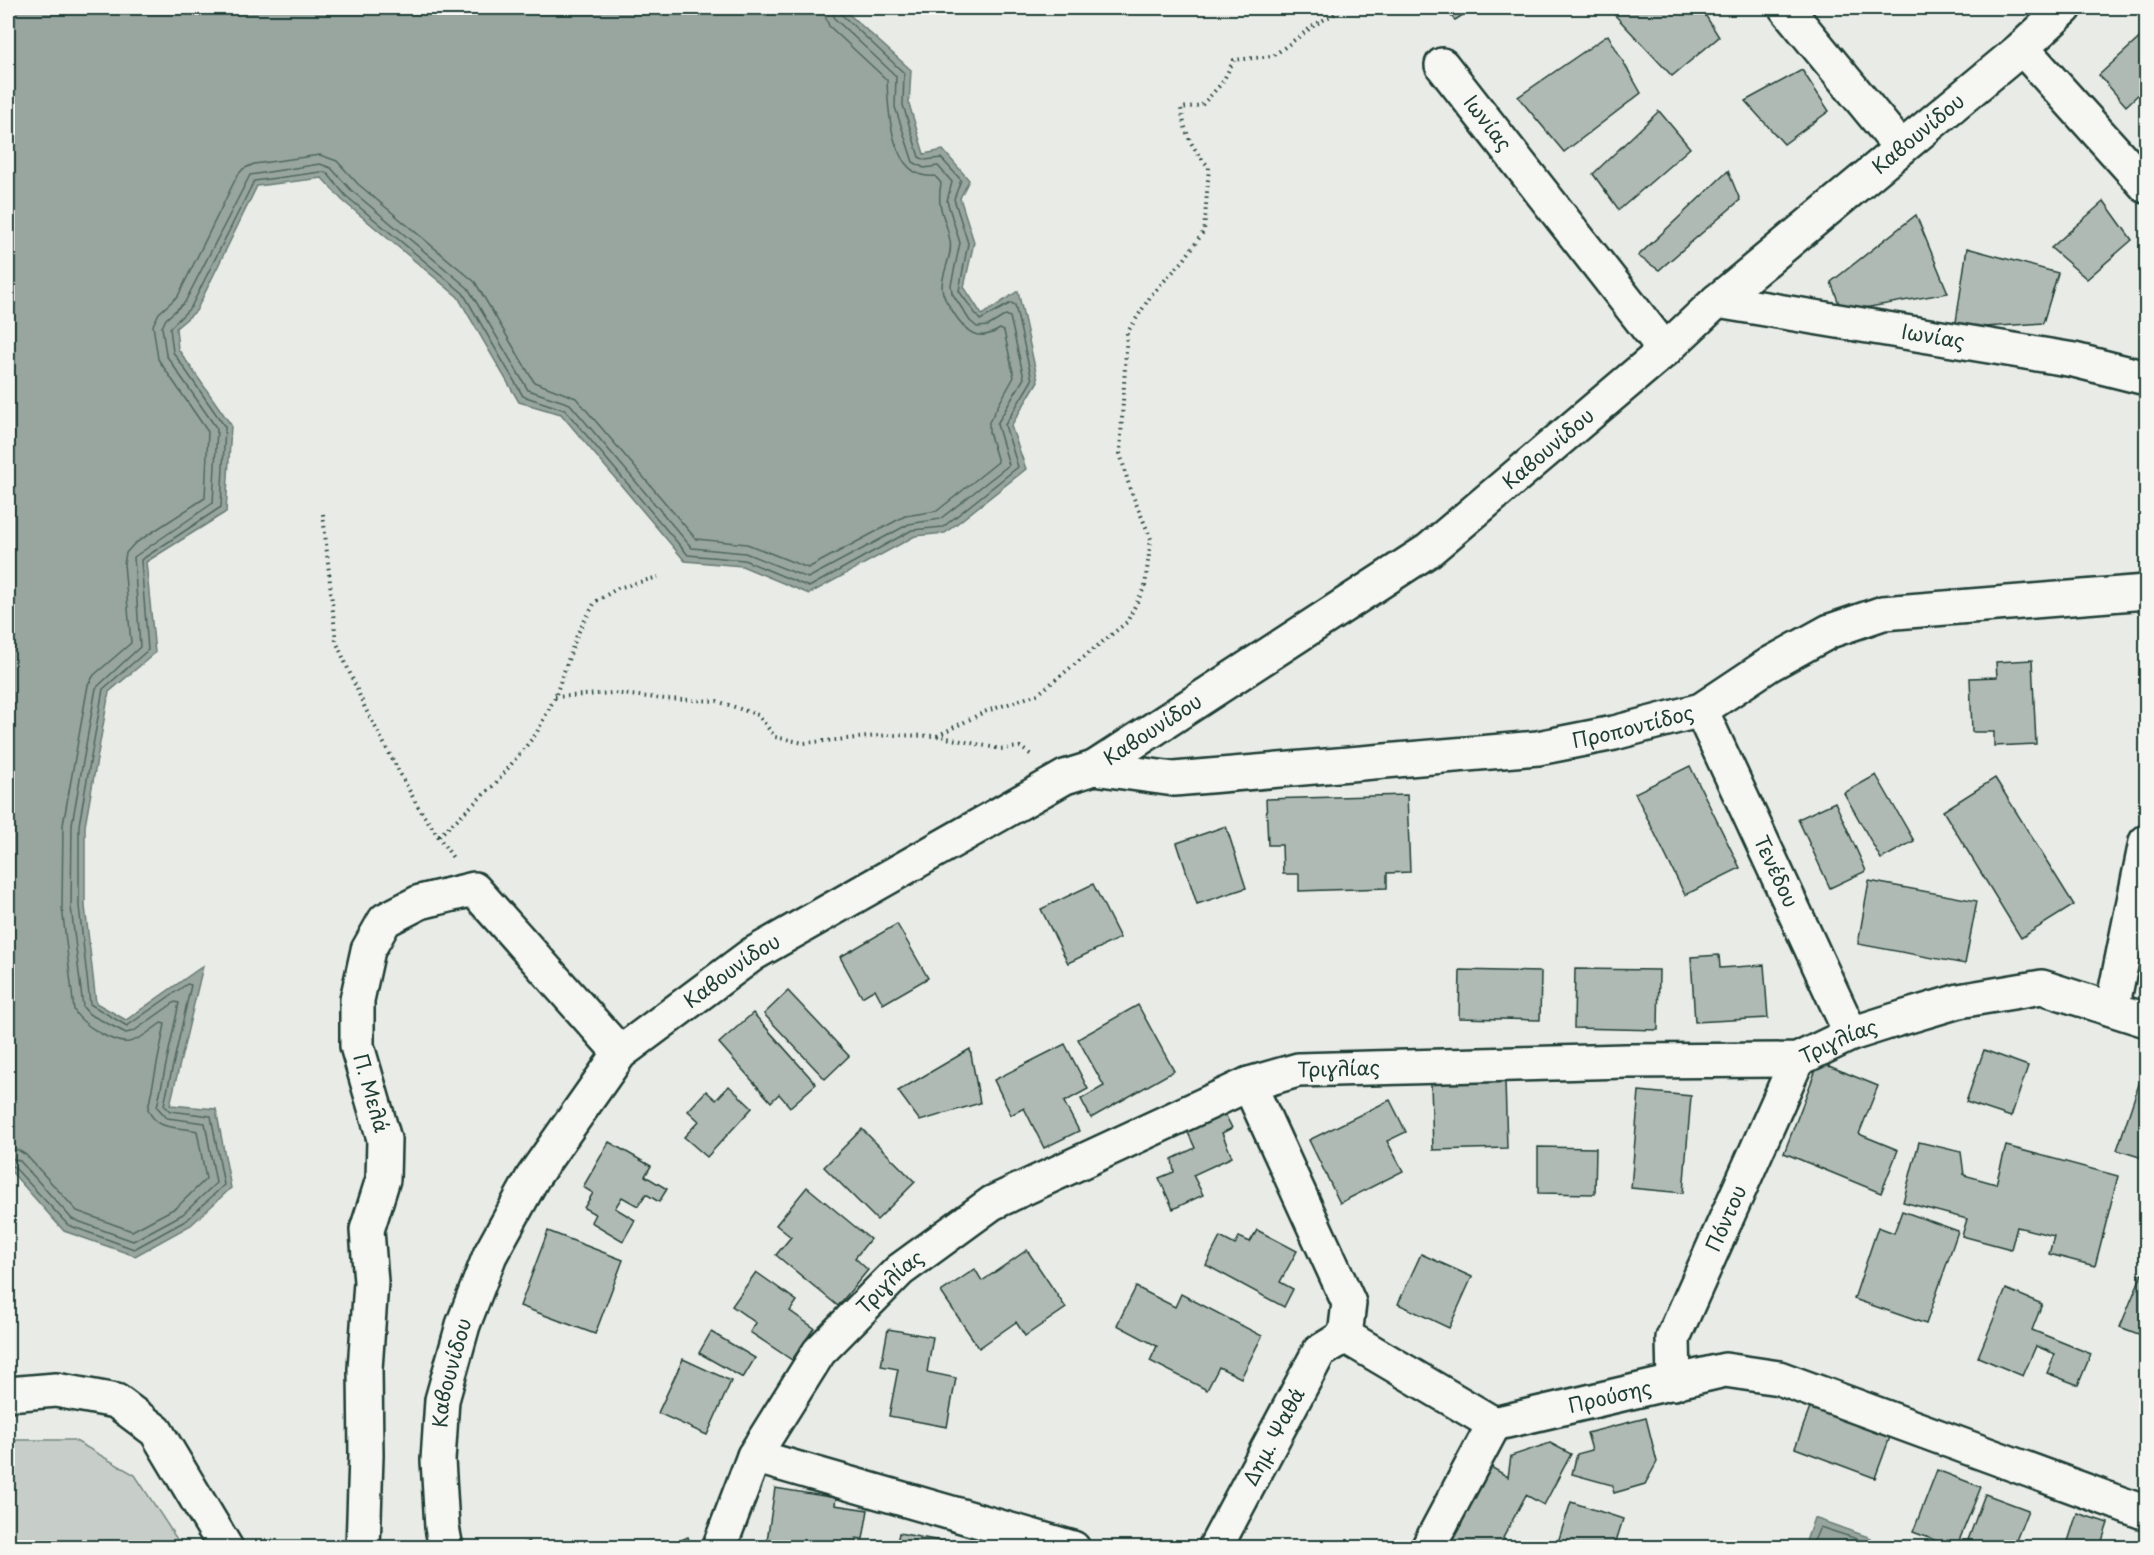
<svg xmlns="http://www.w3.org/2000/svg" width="2154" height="1555" font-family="'Playpen Sans',sans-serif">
  <rect width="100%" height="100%" fill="#e9ebe7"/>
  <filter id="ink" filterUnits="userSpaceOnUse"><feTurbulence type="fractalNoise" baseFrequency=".0167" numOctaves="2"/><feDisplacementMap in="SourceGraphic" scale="12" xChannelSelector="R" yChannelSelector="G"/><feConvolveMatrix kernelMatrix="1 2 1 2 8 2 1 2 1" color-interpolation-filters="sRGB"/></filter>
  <g filter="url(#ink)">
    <polygon fill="#c7cec9" stroke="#73867e" stroke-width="1.5" points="17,1440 74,1440 135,1475 182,1547 8,1547 8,1447"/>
    <g fill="#99a6a0" stroke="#687c75" stroke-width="1.5">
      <polygon points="8,8 842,8 911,70 909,104 924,154 943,150 969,180 960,198 974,242 964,287 982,315 1018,291 1038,381 1011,426 1026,469 945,533 915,536 809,594 742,566 685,561 561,414 519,402 458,297 342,200 322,178 257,186 196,311 176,328 178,349 231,425 226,512 146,562 155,653 109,692 85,826 85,906 96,1003 126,1020 203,966 170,1105 216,1109 231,1188 191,1225 135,1256 64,1231 8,1168"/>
      <polygon points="1814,1518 1871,1538 1867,1547 1804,1547"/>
    </g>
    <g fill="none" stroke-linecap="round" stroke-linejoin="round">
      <g stroke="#50675f" stroke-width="1.5">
        <path d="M 8,1148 L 18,1150 L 26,1155 L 77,1211 L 132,1231 L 177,1207 L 206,1179 L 197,1131 C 178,1126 157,1132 148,1109 L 165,1024 L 161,1023 C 152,1029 141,1040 129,1042 C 113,1044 81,1024 74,1010 L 62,907 L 63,825 L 88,685 L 94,675 L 131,643 L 124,564 L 126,553 L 134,544 L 205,498 L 208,432 L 158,359 L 153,325 L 159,313 L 178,296 L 237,176 L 243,169 L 254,164 L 320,155 L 337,161 L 358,184 L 475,282 L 534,382 L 576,398 L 696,539 L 747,544 L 808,568 L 905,516 L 937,511 L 998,462 L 989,432 L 989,422 L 1014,377 L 1004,331 L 1000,329 C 977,343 966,332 953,312 C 948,304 942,296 942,287 C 942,272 953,255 950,241 C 946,216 936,211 941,183 L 935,176 C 891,181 888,111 887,80 L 829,26 L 822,8"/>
        <polyline points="8,1157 20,1161 72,1219 133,1241 183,1214 216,1183 205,1123 167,1118 157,1107 179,1003 175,1002 134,1031 126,1033 89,1014 83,1007 71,907 72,824 96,688 140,647 134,557 213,503 217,429 166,355 162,327 166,319 185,302 250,175 320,164 331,168 351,190 468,288 528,390 570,404 692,548 745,553 808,578 909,524 940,519 1009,465 997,424 1024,378 1010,317 1006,315 988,326 977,327 970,321 952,293 951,285 960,243 947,201 952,182 938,166 924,168 913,162 895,107 896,76 835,19 831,8"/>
        <polyline points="8,1164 14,1167 68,1225 134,1249 187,1220 224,1185 211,1116 170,1111 164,1105 191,985 187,984 127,1026 90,1004 79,906 79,825 103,689 148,650 141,560 221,507 225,427 173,352 170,328 191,307 254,181 321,172 327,173 346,196 463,293 523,396 565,410 688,555 744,560 809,587 912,530 943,527 1018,467 1005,425 1032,380 1015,305 1011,303 980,320 959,291 968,243 954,199 961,180 941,158 925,160 919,157 903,105 904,73 841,14 839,8"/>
        <polyline points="1811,1548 1820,1527 1860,1540 1862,1548"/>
      </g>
    </g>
    <g fill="#b0bab5" stroke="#1f3d34" stroke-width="1.5">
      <polygon points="1443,8 1474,8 1455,20"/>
      <polygon points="1614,8 1701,8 1719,37 1672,76 1610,10"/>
      <polygon points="2146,32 2146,96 2142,91 2126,106 2099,75"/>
      <polygon points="1608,35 1641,93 1564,152 1518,97"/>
      <polygon points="1802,70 1829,111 1784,144 1745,101"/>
      <polygon points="1659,111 1690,148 1619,210 1593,174"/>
      <polygon points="1728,171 1740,200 1659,270 1638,256"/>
      <polygon points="2104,201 2132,240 2087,279 2051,248"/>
      <polygon points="1916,215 1948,293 1842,312 1831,282"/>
      <polygon points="1967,248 2058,273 2043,323 1955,329"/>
      <polygon points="2032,660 2036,744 1994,746 1994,732 1972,732 1970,678 1997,677 1996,662"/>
      <polygon points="1690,766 1740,868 1685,895 1635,793"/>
      <polygon points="1876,775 1914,841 1881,859 1844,793"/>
      <polygon points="1995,778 2074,905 2021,938 1943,811"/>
      <polygon points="1407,795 1410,872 1387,873 1387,888 1299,891 1299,874 1283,874 1282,845 1268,845 1266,799"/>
      <polygon points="1835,802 1866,871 1830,888 1798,819"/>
      <polygon points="1226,826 1246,888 1197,904 1177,843"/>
      <polygon points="1869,881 1977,901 1965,964 1858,944"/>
      <polygon points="1093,884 1120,938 1068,963 1041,909"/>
      <polygon points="897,924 928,978 883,1004 875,989 862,997 840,957"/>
      <polygon points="1719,955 1720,968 1764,965 1768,1018 1695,1022 1691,957"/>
      <polygon points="1575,969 1659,970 1658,1030 1574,1028"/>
      <polygon points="1460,970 1541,972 1540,1020 1459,1018"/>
      <polygon points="788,991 849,1056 825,1079 764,1014"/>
      <polygon points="1138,1005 1174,1071 1091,1118 1081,1099 1104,1086 1078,1039"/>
      <polygon points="753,1013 816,1084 790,1107 779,1094 771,1102 719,1043"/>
      <polygon points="1065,1044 1088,1089 1064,1102 1079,1131 1044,1148 1024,1108 1011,1115 994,1080"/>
      <polygon points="970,1049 980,1103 920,1121 898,1091"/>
      <polygon points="1984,1050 2028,1066 2011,1117 1966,1102"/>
      <polygon points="1819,1062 1878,1086 1859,1134 1898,1150 1881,1193 1784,1153"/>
      <polygon points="2146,1079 2146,1159 2117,1150 2140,1081"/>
      <polygon points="1505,1081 1507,1148 1433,1150 1431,1083"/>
      <polygon points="729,1086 752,1108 707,1157 684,1137 699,1121 688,1111 706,1091 716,1100"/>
      <polygon points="1639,1091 1691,1096 1683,1193 1631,1188"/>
      <polygon points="1390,1100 1406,1132 1387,1141 1403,1171 1340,1203 1309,1140"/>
      <polygon points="1223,1110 1232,1128 1222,1133 1232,1157 1193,1175 1203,1195 1173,1209 1159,1178 1174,1172 1172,1159 1195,1148 1186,1128"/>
      <polygon points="862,1129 915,1182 877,1220 824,1167"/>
      <polygon points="609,1142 651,1166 645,1176 667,1189 659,1202 646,1194 638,1206 622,1197 615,1208 635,1220 623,1241 591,1222 595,1214 584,1208 593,1193 583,1187"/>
      <polygon points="1919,1142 1961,1152 1964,1175 1996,1184 2006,1146 2118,1176 2095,1266 2049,1254 2054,1236 2017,1227 2011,1249 1962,1236 1967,1219 1903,1202"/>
      <polygon points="1538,1147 1596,1148 1595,1194 1538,1193"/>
      <polygon points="807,1187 870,1239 855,1258 868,1270 838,1306 776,1255 791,1237 776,1225"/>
      <polygon points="1902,1211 1958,1231 1926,1324 1854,1299 1878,1227 1894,1233"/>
      <polygon points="1257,1230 1297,1251 1280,1282 1293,1289 1284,1307 1206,1265 1220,1237 1235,1245 1239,1237 1250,1242"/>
      <polygon points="548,1231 623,1260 595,1334 520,1306"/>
      <polygon points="1027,1250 1066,1308 1025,1336 1016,1322 979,1348 941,1292 975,1269 982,1281"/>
      <polygon points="1421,1254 1472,1277 1449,1328 1398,1304"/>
      <polygon points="756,1272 797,1301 790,1311 814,1328 792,1360 750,1332 756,1323 732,1306"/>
      <polygon points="2142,1274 2146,1276 2146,1337 2120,1327"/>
      <polygon points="1136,1287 1175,1307 1181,1294 1262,1336 1241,1378 1219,1367 1207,1390 1150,1361 1157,1346 1117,1325"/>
      <polygon points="2006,1289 2042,1304 2032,1330 2091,1354 2078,1385 2047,1373 2055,1354 2036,1346 2023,1376 1978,1357"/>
      <polygon points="888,1329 933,1337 927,1372 956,1378 947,1427 889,1416 898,1369 881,1366"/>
      <polygon points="711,1332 755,1358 743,1378 699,1353"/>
      <polygon points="683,1359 731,1381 707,1435 658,1413"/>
      <polygon points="1810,1408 1890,1437 1875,1478 1795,1448"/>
      <polygon points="1646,1418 1657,1462 1645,1484 1614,1493 1612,1485 1572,1474 1577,1454 1592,1450 1587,1433"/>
      <polygon points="1550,1443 1571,1454 1544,1505 1526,1495 1503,1538 1512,1548 1448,1548 1462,1523 1451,1505 1479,1460 1508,1477 1511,1456"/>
      <polygon points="1937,1470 1981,1487 1956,1548 1913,1532"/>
      <polygon points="775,1488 836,1498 835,1505 868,1510 863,1539 856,1538 854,1548 766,1548"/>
      <polygon points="1985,1494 2028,1510 2013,1548 1987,1548 1968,1540"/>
      <polygon points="1571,1502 1623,1519 1614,1548 1556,1548"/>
      <polygon points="2077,1513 2108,1523 2102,1541 2122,1548 2066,1548"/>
      <polygon points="899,1533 976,1548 896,1548"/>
      <polygon points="688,1537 692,1548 663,1548"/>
      <polygon points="529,1541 532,1548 513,1548"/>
      <polygon points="1889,1543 1903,1546 1903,1548 1888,1548"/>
    </g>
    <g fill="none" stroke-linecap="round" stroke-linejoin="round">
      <g stroke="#1f3d34" stroke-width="38">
        <g id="minor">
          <polyline points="1786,8 1901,148"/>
          <polyline points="2022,48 2146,186"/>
          <path id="s1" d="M 1442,65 L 1665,350"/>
          <path id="s2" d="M 1717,301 L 2074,360 L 2146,378"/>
          <path id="s3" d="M 1701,710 L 1851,1034"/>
          <path id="s4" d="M 1094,768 L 1174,779 L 1538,748 L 1614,733 L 1701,710 L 1770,664 L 1830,631 L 1883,613 L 2146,592"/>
          <polyline points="2112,1009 2146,842"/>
          <path id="s5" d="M 1249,1084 L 1349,1303 L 1345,1336 L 1494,1424 L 1725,1370 L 1779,1378 L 2146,1513"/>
          <path id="s6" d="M 1674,1383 L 1673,1338 L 1797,1060"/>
          <polyline points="8,1394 56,1390 116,1401 156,1431 226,1548"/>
          <polyline points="754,1456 1073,1548"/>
          <polyline points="363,1548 366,1456 365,1369 371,1282 367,1230 383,1179 384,1139 357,1046 357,1000 368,950 385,920 420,902 474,889 620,1053"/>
          <path id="s7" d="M 446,1548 L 442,1527 L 438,1460 L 442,1400 L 463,1325 L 490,1255 L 533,1177 L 620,1053 L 753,954 L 1065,777 L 1094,768 L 1429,550 L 1665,350 L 1717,301 L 2022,48 L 2065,8"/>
          <path id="s8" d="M 719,1548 L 754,1456 L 819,1352 L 900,1270 L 992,1203 L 1249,1084 L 1298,1070 L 1625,1061 L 1797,1060 L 1851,1034 L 1892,1021 L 1959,1001 L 2042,987 L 2146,1020"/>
          <path id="s9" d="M 1215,1548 L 1319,1352 L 1345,1336"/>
          <polyline points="1428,1548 1494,1424"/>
        </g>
      </g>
      <g stroke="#1f3d34" stroke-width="4" stroke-dasharray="1.5 4.5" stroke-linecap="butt">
        <polyline points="323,514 336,641 365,708 417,805 453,858"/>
        <polyline points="555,697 613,693 665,699 717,701 758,715 775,737 804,743 889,735 937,736 1001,749 1020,747 1033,756"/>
        <path d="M 937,736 L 984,712 L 1038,694 L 1127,622 L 1145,586 L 1151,539 L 1130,489 L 1120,453 L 1127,333 L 1152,294 L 1184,260 L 1204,231 L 1209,167 C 1191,148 1185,133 1181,108 L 1202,105 L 1222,83 L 1234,60 L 1273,56 L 1316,24 L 1345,8"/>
        <polyline points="439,836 495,784 536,734 555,697 577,635 595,602 618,588 658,577"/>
      </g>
      <use href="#minor" stroke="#f6f6f2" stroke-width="33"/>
    </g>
  </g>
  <g text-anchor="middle" stroke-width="4.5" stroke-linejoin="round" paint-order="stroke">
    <g font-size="20" fill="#1f3d34" stroke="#f6f6f2">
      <text dy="7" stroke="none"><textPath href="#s1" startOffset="74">Ιωνίας</textPath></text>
      <text dy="7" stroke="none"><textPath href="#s7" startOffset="2139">Καβουνίδου</textPath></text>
      <text dy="7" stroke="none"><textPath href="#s2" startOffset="219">Ιωνίας</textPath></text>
      <text dy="7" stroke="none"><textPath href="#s7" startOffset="1653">Καβουνίδου</textPath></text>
      <text dy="7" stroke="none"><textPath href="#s4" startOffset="543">Προποντίδος</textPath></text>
      <text dy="7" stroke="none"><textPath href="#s7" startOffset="1167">Καβουνίδου</textPath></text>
      <text dy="7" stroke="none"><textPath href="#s3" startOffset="178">Τενέδου</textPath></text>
      <text dy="7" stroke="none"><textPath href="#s7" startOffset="681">Καβουνίδου</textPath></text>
      <text dy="7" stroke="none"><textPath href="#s8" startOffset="1329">Τριγλίας</textPath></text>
      <text dy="7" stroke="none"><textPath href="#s8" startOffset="825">Τριγλίας</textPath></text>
      <text transform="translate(371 1093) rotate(74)" y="7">Π. Μελά</text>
      <text dy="7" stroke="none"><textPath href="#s6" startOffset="176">Πόντου</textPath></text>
      <text dy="7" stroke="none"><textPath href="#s8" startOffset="321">Τριγλίας</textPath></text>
      <text dy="7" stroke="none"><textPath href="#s7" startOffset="177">Καβουνίδου</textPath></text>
      <text dy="7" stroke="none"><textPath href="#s5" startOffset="566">Προύσης</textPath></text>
      <text dy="7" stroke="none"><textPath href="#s9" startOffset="126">Δημ. Ψαθά</textPath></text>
    </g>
  </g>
  <rect width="2154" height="1555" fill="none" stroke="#f6f6f2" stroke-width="30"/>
  <rect x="15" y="15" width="2124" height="1525" fill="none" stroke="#1f3d34" stroke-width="2" filter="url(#ink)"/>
</svg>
